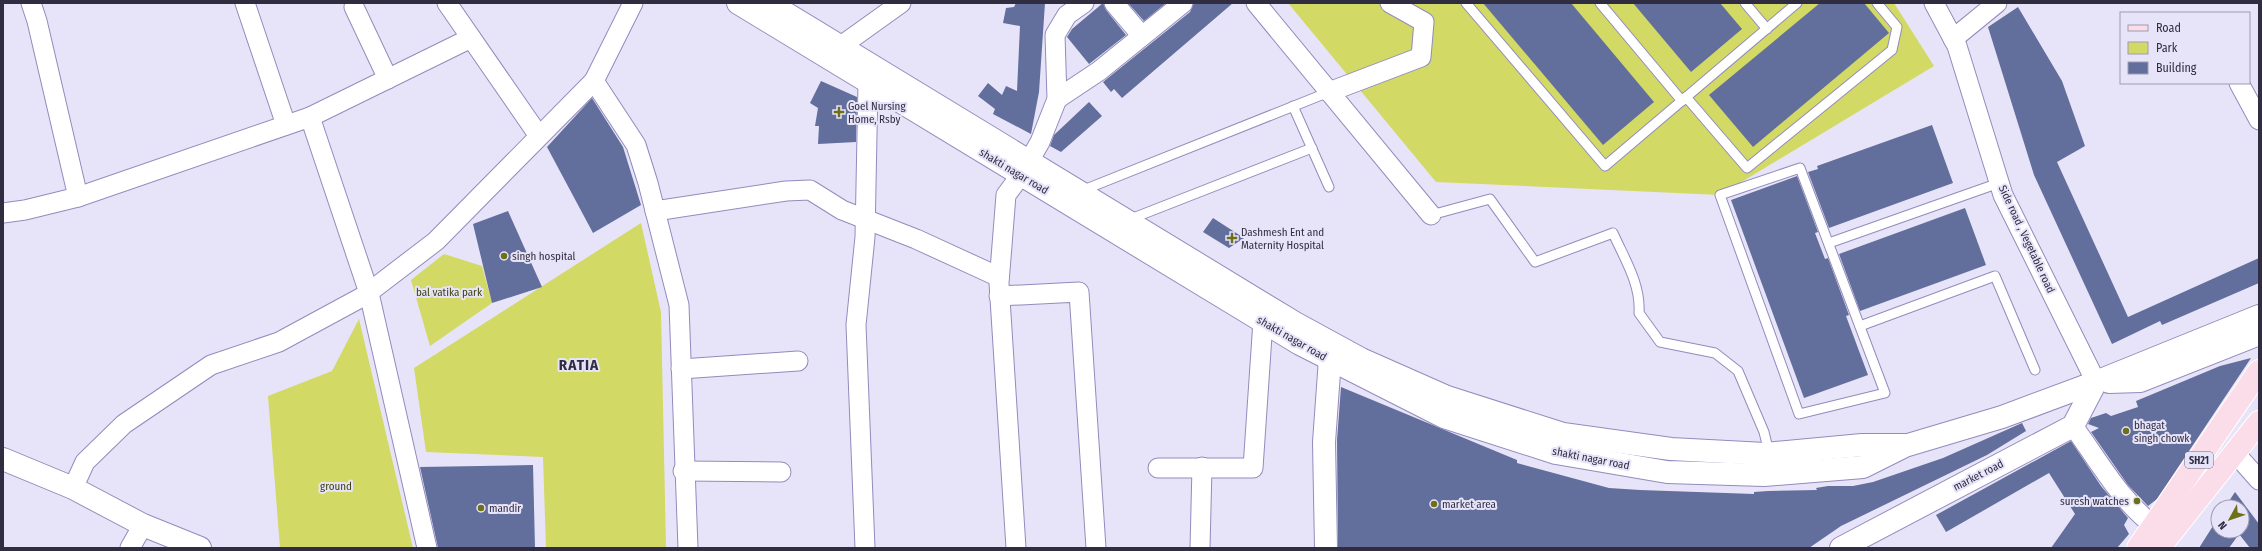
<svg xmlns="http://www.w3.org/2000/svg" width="2262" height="551" font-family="'Fira Sans Condensed',sans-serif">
  <rect width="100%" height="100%" fill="#e7e4f9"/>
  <g fill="#d2d964">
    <polygon points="1288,3 1894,3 1934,66 1720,195 1436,182"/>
    <polygon points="641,223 661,312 666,548 546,548 543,457 426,452 414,368"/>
    <polygon points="444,254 482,266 492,303 430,346 411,280"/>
    <polygon points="359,319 413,548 280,548 268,396 332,371"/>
  </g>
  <g fill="#626e9b">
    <polygon points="1016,3 1045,3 1039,92 1031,134 993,114 995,109 978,96 988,83 1002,95 1006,86 1017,91 1020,26 1003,23 1006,8 1014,7"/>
    <polygon points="1103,3 1106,10 1126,35 1089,64 1067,37 1072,29"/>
    <polygon points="1128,3 1166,3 1144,21"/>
    <polygon points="1194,3 1233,3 1122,98 1114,89 1111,92 1103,82 1190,12"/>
    <polygon points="1483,3 1571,3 1654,102 1603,145"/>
    <polygon points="1633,3 1720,3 1742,29 1691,72"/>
    <polygon points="1820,3 1864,3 1889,33 1753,147 1709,95"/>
    <polygon points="2018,7 2062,81 2085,146 2057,162 2128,317 2259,258 2259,283 2162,325 2160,321 2112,344 2034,175 1988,27"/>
    <polygon points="821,81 857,97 856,142 818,144 819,126 815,126 818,108 810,103"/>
    <polygon points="592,98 623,147 641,205 593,233 547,147"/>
    <polygon points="1089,102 1102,116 1061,152 1050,146 1054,135"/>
    <polygon points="1932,125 1953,183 1829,228 1808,172 1818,169 1817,166"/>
    <polygon points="1797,176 1818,232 1815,233 1825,259 1828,258 1849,315 1846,316 1868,375 1804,398 1731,200"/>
    <polygon points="1965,208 1986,265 1860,311 1839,254"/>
    <polygon points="508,211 542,287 492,303 473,224"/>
    <polygon points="1213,218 1244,238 1229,248 1203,232"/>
    <polygon points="2251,358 2157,499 2148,506 2128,485 2091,432 2099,428 2088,424 2091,418 2106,413 2111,416 2138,407 2136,401 2220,366"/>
    <polygon points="1341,387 1517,460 1517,463 1609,488 1640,490 1754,494 1754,492 1768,491 1817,490 1816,488 1828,486 1853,486 1873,482 1943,458 2022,423 2026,431 1987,455 1841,526 1809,548 1338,548 1337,440"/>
    <polygon points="2071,441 2101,486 2128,518 2124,525 2129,534 2117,548 2051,548 2075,514 2049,473 1946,532 1936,515"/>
    <polygon points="533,465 535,548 438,548 420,467"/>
    <polygon points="2235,492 2259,524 2259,548 2250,548 2239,534 2229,548 2199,548 2218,518 2218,531 2242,531 2242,507 2225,507"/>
  </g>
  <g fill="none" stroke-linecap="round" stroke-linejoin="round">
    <g stroke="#938bbc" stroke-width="11">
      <g id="lane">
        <polyline points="1466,3 1605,166 1797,3"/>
        <polyline points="1600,3 1682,101"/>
        <polyline points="1745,3 1767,29"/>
        <polyline points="1686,97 1747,168 1892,50 1897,27 1877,3"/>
        <polyline points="1293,106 1329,187"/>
        <polygon points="1800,168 1885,393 1799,414 1720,195"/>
        <polyline points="1081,191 1329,92"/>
        <path d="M 1431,215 L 1490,199 L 1535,262 L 1613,233 C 1624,258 1641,284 1639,313 L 1660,342 L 1715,353 L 1738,371 L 1764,432 L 1769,453"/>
        <polyline points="1128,220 1312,148"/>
        <polyline points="1829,243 1999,183"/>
        <polyline points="1860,326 1995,276 2035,370"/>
      </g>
    </g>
    <g stroke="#938bbc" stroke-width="21">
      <g id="street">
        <polyline points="31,3 37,21 78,197"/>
        <polyline points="245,3 286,125"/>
        <polyline points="447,3 539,136"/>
        <polyline points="1114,3 1142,36"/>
        <polyline points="1256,3 1431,215"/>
        <polyline points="1934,3 1957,46 2003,195 2096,382"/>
        <polyline points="354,7 388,79"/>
        <polyline points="1953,39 1997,3"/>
        <polyline points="841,46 901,3"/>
        <polyline points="594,81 636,145 648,183 679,305 688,548"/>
        <polyline points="2239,83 2259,120"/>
        <polyline points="1329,92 1421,57 1424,22 1390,3"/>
        <polyline points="1057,99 1099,71 1183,3"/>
        <polyline points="310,117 369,293 427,548"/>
        <polyline points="655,211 786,191 810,190 842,210 916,239 999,277"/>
        <polyline points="3,213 25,210 78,197 310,117 471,38"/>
        <polyline points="999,296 1079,292 1096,548"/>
        <polyline points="681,369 798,361"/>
        <path d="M 2073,426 C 2099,461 2119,499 2154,526"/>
        <polyline points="2235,453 2259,480"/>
        <polyline points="1158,468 1253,468 1263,321"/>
        <polyline points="683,471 781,472"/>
        <polyline points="73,488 85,462 124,424 211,365 279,342 364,296 436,241 594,81 633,3"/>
        <polyline points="130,548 143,525"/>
        <polyline points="865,548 856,325 865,237 868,83"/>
        <polyline points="1016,548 999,283 1006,195 1021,175 1040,142 1057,99 1055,35 1067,15 1084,3"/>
        <polyline points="1200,548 1202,467"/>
      </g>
    </g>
    <g stroke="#938bbc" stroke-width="24">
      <g id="secondary">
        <polyline points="738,3 1300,344 1444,417 1556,453 1667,472 1764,475 1863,467 1903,447"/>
        <polyline points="769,3 1295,323 1361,359 1447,397 1563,434 1671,449 1765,454 1862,445 1908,445 2002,417 2096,382 2259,316"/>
        <polyline points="2109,382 2140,381 2259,334"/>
        <polyline points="3,459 73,488 143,525 200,548"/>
        <polyline points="1326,548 1324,442 1330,359 1333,347"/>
        <polyline points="1841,548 2073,426 2096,382"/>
      </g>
    </g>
    <g stroke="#fff" stroke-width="24">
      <g id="primary">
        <polyline points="2138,548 2259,371"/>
        <polyline points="2159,548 2259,422"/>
      </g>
    </g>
    <use href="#lane" stroke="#fff" stroke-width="9"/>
    <use href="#street" stroke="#fff" stroke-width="19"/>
    <use href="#secondary" stroke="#fff" stroke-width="22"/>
    <use href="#primary" stroke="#fbdce9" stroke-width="22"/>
  </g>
  <g fill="#6c7117" stroke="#e7e4f9" stroke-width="1.5">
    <path d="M837 106h4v4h4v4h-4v4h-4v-4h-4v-4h4z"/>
    <path d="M1230 232h4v4h4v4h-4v4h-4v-4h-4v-4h4z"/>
    <circle cx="504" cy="256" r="4"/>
    <circle cx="2126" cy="431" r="4"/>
    <circle cx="2137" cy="501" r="4"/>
    <circle cx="1434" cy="504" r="4"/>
    <circle cx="481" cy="508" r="4"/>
  </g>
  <g text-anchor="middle" stroke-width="4" stroke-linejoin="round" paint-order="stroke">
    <rect fill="#e7e4f9" stroke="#676478" stroke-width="1" x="2185" y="452" width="28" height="16" rx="3"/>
    <g font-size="10" font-weight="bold" fill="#302d41">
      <text x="2199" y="464">SH21</text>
    </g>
    <g font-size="11" fill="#302d41" stroke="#e7e4f9" text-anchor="start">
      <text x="848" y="110">Goel Nursing<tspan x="848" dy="13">Home, Rsby</tspan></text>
      <text x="1241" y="236">Dashmesh Ent and<tspan x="1241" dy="13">Maternity Hospital</tspan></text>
      <text x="512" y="260">singh hospital</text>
      <text x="2134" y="429">bhagat<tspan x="2134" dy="13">singh chowk</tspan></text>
      <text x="2129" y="505" text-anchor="end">suresh watches</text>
      <text x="1442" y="508">market area</text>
      <text x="489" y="512">mandir</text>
    </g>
    <g font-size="11" fill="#302d41" stroke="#e7e4f9">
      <text transform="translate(1014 171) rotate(31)" y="4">shakti nagar road</text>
      <text transform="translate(2027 239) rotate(65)" y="4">Side road , Vegetable road</text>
      <text transform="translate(1292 338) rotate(30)" y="4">shakti nagar road</text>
      <text transform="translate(1591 458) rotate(11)" y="4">shakti nagar road</text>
      <text transform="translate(1978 475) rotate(-27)" y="4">market road</text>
    </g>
    <g font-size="11" fill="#3e410d" stroke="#e7e4f9">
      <text x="449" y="296">bal vatika park</text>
      <text x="336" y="490">ground</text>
    </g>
    <g font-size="15" font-weight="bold" letter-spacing="1" fill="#302d41" stroke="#e7e4f9">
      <text x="579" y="370">RATIA</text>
    </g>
  </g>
  <rect width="2262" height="551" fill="none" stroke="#302d41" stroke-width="8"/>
  <rect x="2120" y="12" width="130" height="72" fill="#e7e4f9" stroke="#9e9baf"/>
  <rect x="2128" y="25" width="20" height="6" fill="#fbdce9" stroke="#9e9baf"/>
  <text x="2156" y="32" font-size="12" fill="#302d41">Road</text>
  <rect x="2128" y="42" width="20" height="12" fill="#d2d964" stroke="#9e9baf"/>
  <text x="2156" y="52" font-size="12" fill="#302d41">Park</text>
  <rect x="2128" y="62" width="20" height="12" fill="#626e9b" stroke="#9e9baf"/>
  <text x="2156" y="72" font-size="12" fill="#302d41">Building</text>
  <g transform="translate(2230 519) rotate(230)"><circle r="19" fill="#e7e4f9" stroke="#9e9baf"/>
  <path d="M0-3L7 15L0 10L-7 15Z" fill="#6c7117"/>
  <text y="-6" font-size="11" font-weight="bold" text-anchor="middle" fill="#302d41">N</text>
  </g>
</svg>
